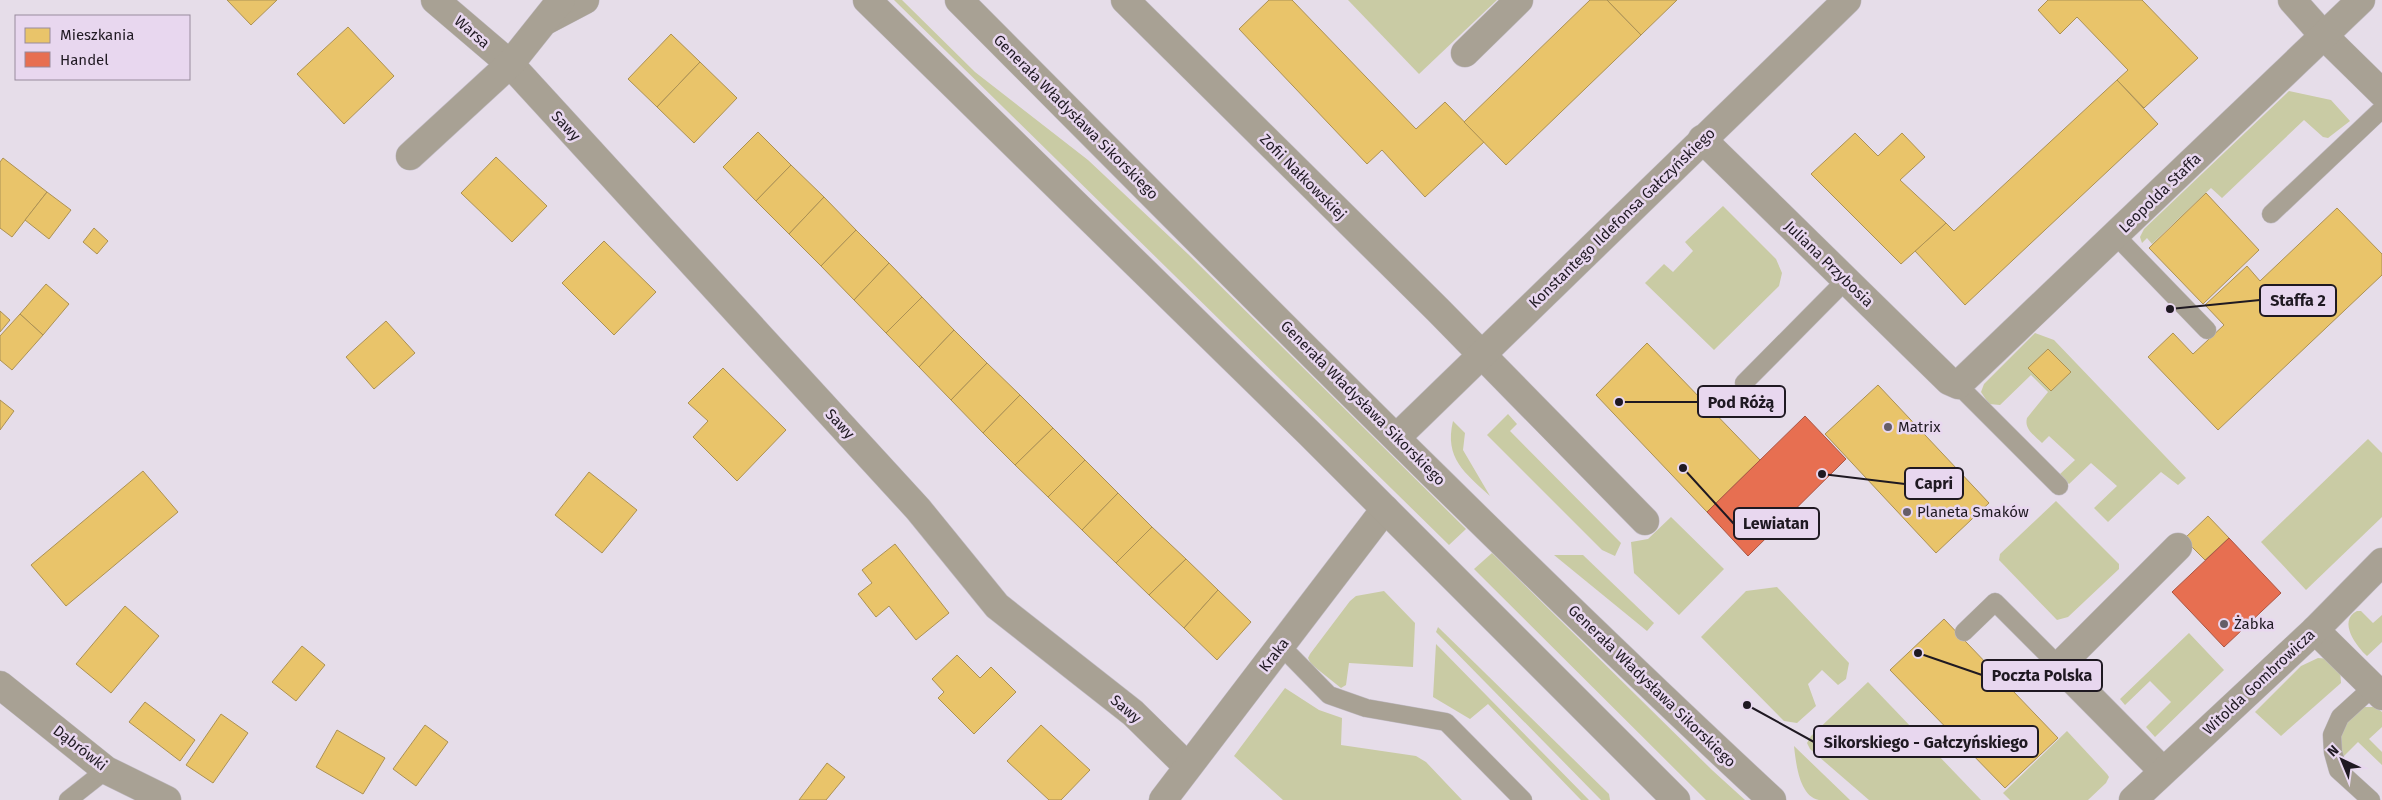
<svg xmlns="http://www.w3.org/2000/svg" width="2382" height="800" font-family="'Fira Sans',sans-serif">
  <rect width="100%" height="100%" fill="#e6dde9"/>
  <g fill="#c9cba4">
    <polygon points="894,0 902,0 975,72 1088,160 1188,254 1466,529 1449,545"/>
    <polygon points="1348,0 1497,0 1419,74"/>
    <polygon points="2289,91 2331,100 2350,121 2328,138 2323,137 2304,120 2222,198 2211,188 2152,244 2147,238 2142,243 2140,237 2144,229"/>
    <polygon points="1723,206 1776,259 1782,273 1779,286 1714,350 1645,283 1664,264 1673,272 1693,251 1685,242"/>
    <path d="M 2035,333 L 2054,340 L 2186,478 L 2178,485 L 2161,472 L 2108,522 L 2094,508 L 2117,486 L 2091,463 L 2069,484 L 2059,475 L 2075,460 L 2049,436 L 2042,443 C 2034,435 2024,429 2027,418 L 2048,392 L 2031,375 L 2000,405 L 1989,404 L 1981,392 L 1984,384 Z"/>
    <polygon points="1508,414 1517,424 1510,431 1621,543 1615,556 1602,550 1487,435"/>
    <path d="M 1453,421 L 1465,433 L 1463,450 L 1490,496 C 1465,473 1444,458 1453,421 Z"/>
    <polygon points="2368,439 2382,453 2382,517 2306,590 2261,542"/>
    <polygon points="2056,501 2119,564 2119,569 2068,617 2057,620 1999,560 2000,554"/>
    <polygon points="1671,517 1724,569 1679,615 1634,573 1631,542 1648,539"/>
    <polygon points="1492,553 1712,770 1745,800 1706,800 1474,569"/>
    <polygon points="1554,555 1583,555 1654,623 1647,631"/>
    <polygon points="1777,587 1849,663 1846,679 1838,685 1822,670 1808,684 1816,706 1797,723 1784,721 1701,637 1746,591"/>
    <polygon points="1384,591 1415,623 1413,667 1349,663 1346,685 1341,688 1311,664 1308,658 1310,654 1350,601 1356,596"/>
    <path d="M 2357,611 L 2361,611 L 2373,623 L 2382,615 L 2382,642 L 2367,656 C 2357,647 2337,621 2357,611 Z"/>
    <polygon points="1438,627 1609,794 1610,800 1601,800 1436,632"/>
    <polygon points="2189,633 2224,670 2155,737 2146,727 2171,702 2150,681 2125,705 2120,699"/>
    <polygon points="1436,644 1589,800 1581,800 1488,704 1470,719 1433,697"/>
    <polygon points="2318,658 2330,659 2340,669 2341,683 2281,736 2255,712 2301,666"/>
    <polygon points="1868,682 1981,800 1869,800 1810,749 1807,743 1811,736"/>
    <polygon points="1285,688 1319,710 1342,718 1341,745 1416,756 1426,762 1462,800 1283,800 1234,756"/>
    <path d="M 2363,707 L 2376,707 L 2382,712 L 2382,727 L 2369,739 L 2382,752 L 2382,765 L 2358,742 L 2342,758 C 2336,728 2337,724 2363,707 Z"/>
    <polygon points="2067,731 2107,774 2109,777 2106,783 2088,800 2010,800 2003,793"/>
    <path d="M 1794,746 L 1850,800 C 1841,800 1828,800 1819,800 C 1799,796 1796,763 1794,746 Z"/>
  </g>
  <g fill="#e9c46a" stroke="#ac9154">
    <polygon points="227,0 277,0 251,25"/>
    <polygon points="1269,0 1292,0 1416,129 1445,102 1484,142 1425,197 1382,150 1367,164 1239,29"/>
    <polygon points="1590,0 1607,0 1641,35 1506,165 1464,122"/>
    <polygon points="1607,0 1677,0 1641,35"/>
    <polygon points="2048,0 2142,0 2198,58 2144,108 2117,80 2128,70 2077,17 2060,34 2038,10"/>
    <polygon points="348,27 394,76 344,124 297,74"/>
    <polygon points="671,34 700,62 657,107 628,79"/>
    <polygon points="700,62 737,98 694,143 657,107"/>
    <polygon points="2117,80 2158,124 1965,305 1915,251 1946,223 1954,231"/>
    <polygon points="758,132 791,165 756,201 723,167"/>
    <polygon points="1855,133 1878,156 1902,133 1925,157 1900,180 1946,223 1901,264 1811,174"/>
    <polygon points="496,157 547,206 512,242 461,193"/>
    <polygon points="3,158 47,192 12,237 0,228 0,162"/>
    <polygon points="791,165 824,197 789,234 756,201"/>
    <polygon points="47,192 71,210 49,239 25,220"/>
    <polygon points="2206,193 2259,250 2203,304 2149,248"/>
    <polygon points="824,197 856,230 821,266 789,234"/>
    <polygon points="2337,208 2382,254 2382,275 2218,430 2148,357 2173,333 2193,354 2224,325 2205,305 2247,266 2260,281"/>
    <polygon points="94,228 108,241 97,254 83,242"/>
    <polygon points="856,230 889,263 854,300 821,266"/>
    <polygon points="604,241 656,292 614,335 562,283"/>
    <polygon points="889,263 922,297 886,333 854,300"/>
    <polygon points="46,284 69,304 43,335 20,314"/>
    <polygon points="922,297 954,330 919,367 886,333"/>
    <polygon points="0,311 10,320 0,332"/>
    <polygon points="20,314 43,335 12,370 0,360 0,336"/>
    <polygon points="386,321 415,353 374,389 346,357"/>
    <polygon points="954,330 987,363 951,400 919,367"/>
    <polygon points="1647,343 1760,460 1707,512 1596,395"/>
    <polygon points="2048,349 2071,372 2051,391 2028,368"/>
    <polygon points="987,363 1020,395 983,433 951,400"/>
    <polygon points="723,368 786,430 737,481 693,437 708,421 688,403"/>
    <polygon points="1878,385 1989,503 1936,553 1825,434"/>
    <polygon points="1020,395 1053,428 1015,465 983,433"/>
    <polygon points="0,400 14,411 0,430"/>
    <polygon points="1053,428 1085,460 1048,497 1015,465"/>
    <polygon points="1085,460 1118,493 1082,530 1048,497"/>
    <polygon points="143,471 178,512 66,606 31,565"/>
    <polygon points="589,472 637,510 602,553 555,515"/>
    <polygon points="1118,493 1152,527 1116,563 1082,530"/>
    <polygon points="2208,516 2229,538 2205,560 2184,539"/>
    <polygon points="1152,527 1186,559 1149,595 1116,563"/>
    <polygon points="895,544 949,613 916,640 889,606 876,617 858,594 872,583 862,570"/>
    <polygon points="1186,559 1218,590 1184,628 1149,595"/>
    <polygon points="1218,590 1251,622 1217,660 1184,628"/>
    <polygon points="125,606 159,636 111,693 76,664"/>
    <polygon points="1944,619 2058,738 2005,788 1890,670"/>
    <polygon points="302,646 325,665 296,701 272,682"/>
    <polygon points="957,655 980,678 991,667 1016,692 974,734 938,698 944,692 932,679"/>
    <polygon points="145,702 195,740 180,761 129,722"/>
    <polygon points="221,714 248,733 213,783 186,765"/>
    <polygon points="425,725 448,742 416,786 393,769"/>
    <polygon points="1041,725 1090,770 1061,800 1049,800 1007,761"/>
    <polygon points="337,730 385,758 363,794 316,767"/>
    <polygon points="827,763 845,777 826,800 799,800"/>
  </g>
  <g fill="#e76f51" stroke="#ab5543">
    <polygon points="1805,416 1846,459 1748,556 1707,512"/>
    <polygon points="2229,538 2281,593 2224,647 2172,592"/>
  </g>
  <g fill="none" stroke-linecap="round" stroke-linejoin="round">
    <g stroke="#c1bbc4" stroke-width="19">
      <g id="service">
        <polyline points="2271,214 2382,109"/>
        <polyline points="2116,236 2207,330"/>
        <polyline points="1744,383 1846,280"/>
        <polyline points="1958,385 2059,486"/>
        <polyline points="1964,632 1995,602 2059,666"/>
        <polyline points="1281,646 1329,695 1366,708 1446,722 1523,800"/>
        <polyline points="68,800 106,770"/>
        <polyline points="2371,800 2338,770 2333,752 2332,735 2340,717 2373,687"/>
      </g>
    </g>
    <g stroke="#c1bbc4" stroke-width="29">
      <g id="minor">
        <polyline points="435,0 510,64 918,509 997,606 1133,713 1187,766"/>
        <polyline points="1125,0 1438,310 1645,521"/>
        <polyline points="2292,0 2324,36 2382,93"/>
        <polyline points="547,20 585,0"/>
        <polyline points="1465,53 1519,0"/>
        <polyline points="1702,139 1949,381 1958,385 2361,0"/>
        <polyline points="410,156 510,64 561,0"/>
        <polyline points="1397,437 1847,0"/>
        <polyline points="2315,630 2382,696"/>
        <polyline points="0,685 106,770 167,800"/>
        <polyline points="2163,771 2059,666 2178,547"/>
        <polyline points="1163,800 1385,509"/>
        <polyline points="2133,800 2315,630 2382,562"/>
      </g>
    </g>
    <g stroke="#c1bbc4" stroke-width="29">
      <g id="tertiary">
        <polyline points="867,0 1310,434 1676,800"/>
        <path d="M 959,0 C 1227,269 1493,541 1772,800"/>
      </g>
    </g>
    <use href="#service" stroke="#a8a194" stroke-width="18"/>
    <use href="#minor" stroke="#a8a194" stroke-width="28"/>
    <use href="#tertiary" stroke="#a8a194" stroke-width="28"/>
  </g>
  <g fill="#655e68" stroke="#e8d7ef" stroke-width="2">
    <circle cx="1888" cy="427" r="5"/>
    <circle cx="1907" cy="512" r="5"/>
    <circle cx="2224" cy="624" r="5"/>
  </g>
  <g text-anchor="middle" stroke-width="5" stroke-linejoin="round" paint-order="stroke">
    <g font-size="15" fill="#1f1922" stroke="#e8d7ef">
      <text transform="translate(472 32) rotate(41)" y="5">Warsa</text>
      <text transform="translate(1076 117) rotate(45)" y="5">Generała Władysława Sikorskiego</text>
      <text transform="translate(566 126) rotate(47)" y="5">Sawy</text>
      <text transform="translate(1303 177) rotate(45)" y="5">Zofii Nałkowskiej</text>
      <text transform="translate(2160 193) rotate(-44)" y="5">Leopolda Staffa</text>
      <text transform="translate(1622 218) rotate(-44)" y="5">Konstantego Ildefonsa Gałczyńskiego</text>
      <text transform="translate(1829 264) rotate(44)" y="5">Juliana Przybosia</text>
      <text transform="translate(1363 403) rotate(45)" y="5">Generała Władysława Sikorskiego</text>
      <text transform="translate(840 424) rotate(47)" y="5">Sawy</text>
      <text transform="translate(1274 655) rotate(-52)" y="5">Kraka</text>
      <text transform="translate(2259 682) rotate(-43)" y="5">Witolda Gombrowicza</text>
      <text transform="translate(1652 686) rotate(44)" y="5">Generała Władysława Sikorskiego</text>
      <text transform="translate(1126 709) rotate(40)" y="5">Sawy</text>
      <text transform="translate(80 748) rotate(38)" y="5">Dąbrówki</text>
    </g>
    <g font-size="15" fill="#1f1922" stroke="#e8d7ef" text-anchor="start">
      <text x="1898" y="432">Matrix</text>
      <text x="1917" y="517">Planeta Smaków</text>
      <text x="2234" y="629">Żabka</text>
    </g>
  </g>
  <path fill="none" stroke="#1f1922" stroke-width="2" d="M2170 309L2260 300M1619 402L1698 402M1822 474L1905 484M1683 468L1734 524M1918 653L1982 675M1747 705L1814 742"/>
  <g fill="#1f1922" stroke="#e8d7ef" stroke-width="2">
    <circle cx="2170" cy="309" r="5"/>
    <circle cx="1619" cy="402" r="5"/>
    <circle cx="1822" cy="474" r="5"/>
    <circle cx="1683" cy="468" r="5"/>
    <circle cx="1918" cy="653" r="5"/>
    <circle cx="1747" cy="705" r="5"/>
  </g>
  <g fill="#e8d7ef" stroke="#1f1922" stroke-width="2">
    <rect x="2260" y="285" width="76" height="31" rx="5"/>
    <rect x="1698" y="386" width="87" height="31" rx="5"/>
    <rect x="1905" y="468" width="58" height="31" rx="5"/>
    <rect x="1734" y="508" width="85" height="31" rx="5"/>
    <rect x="1982" y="660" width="120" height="31" rx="5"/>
    <rect x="1814" y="726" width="224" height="31" rx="5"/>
  </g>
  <g font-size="16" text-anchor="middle" font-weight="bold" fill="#1f1922">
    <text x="2298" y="306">Staffa 2</text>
    <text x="1741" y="408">Pod Różą</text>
    <text x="1934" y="489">Capri</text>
    <text x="1776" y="529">Lewiatan</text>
    <text x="2042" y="681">Poczta Polska</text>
    <text x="1926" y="748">Sikorskiego - Gałczyńskiego</text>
  </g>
  <rect x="15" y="15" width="175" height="65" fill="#e8d7ef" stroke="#988b9d"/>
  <rect x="25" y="28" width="25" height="15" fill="#e9c46a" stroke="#988b9d"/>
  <text x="60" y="40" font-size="15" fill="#1f1922">Mieszkania</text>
  <rect x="25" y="52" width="25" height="15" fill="#e76f51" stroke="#988b9d"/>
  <text x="60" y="65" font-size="15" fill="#1f1922">Handel</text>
  <g transform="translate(2342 760) rotate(316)" stroke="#e8d7ef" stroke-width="4" paint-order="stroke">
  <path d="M0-4L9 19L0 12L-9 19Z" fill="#1f1922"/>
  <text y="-8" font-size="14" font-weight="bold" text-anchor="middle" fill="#1f1922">N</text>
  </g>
</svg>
